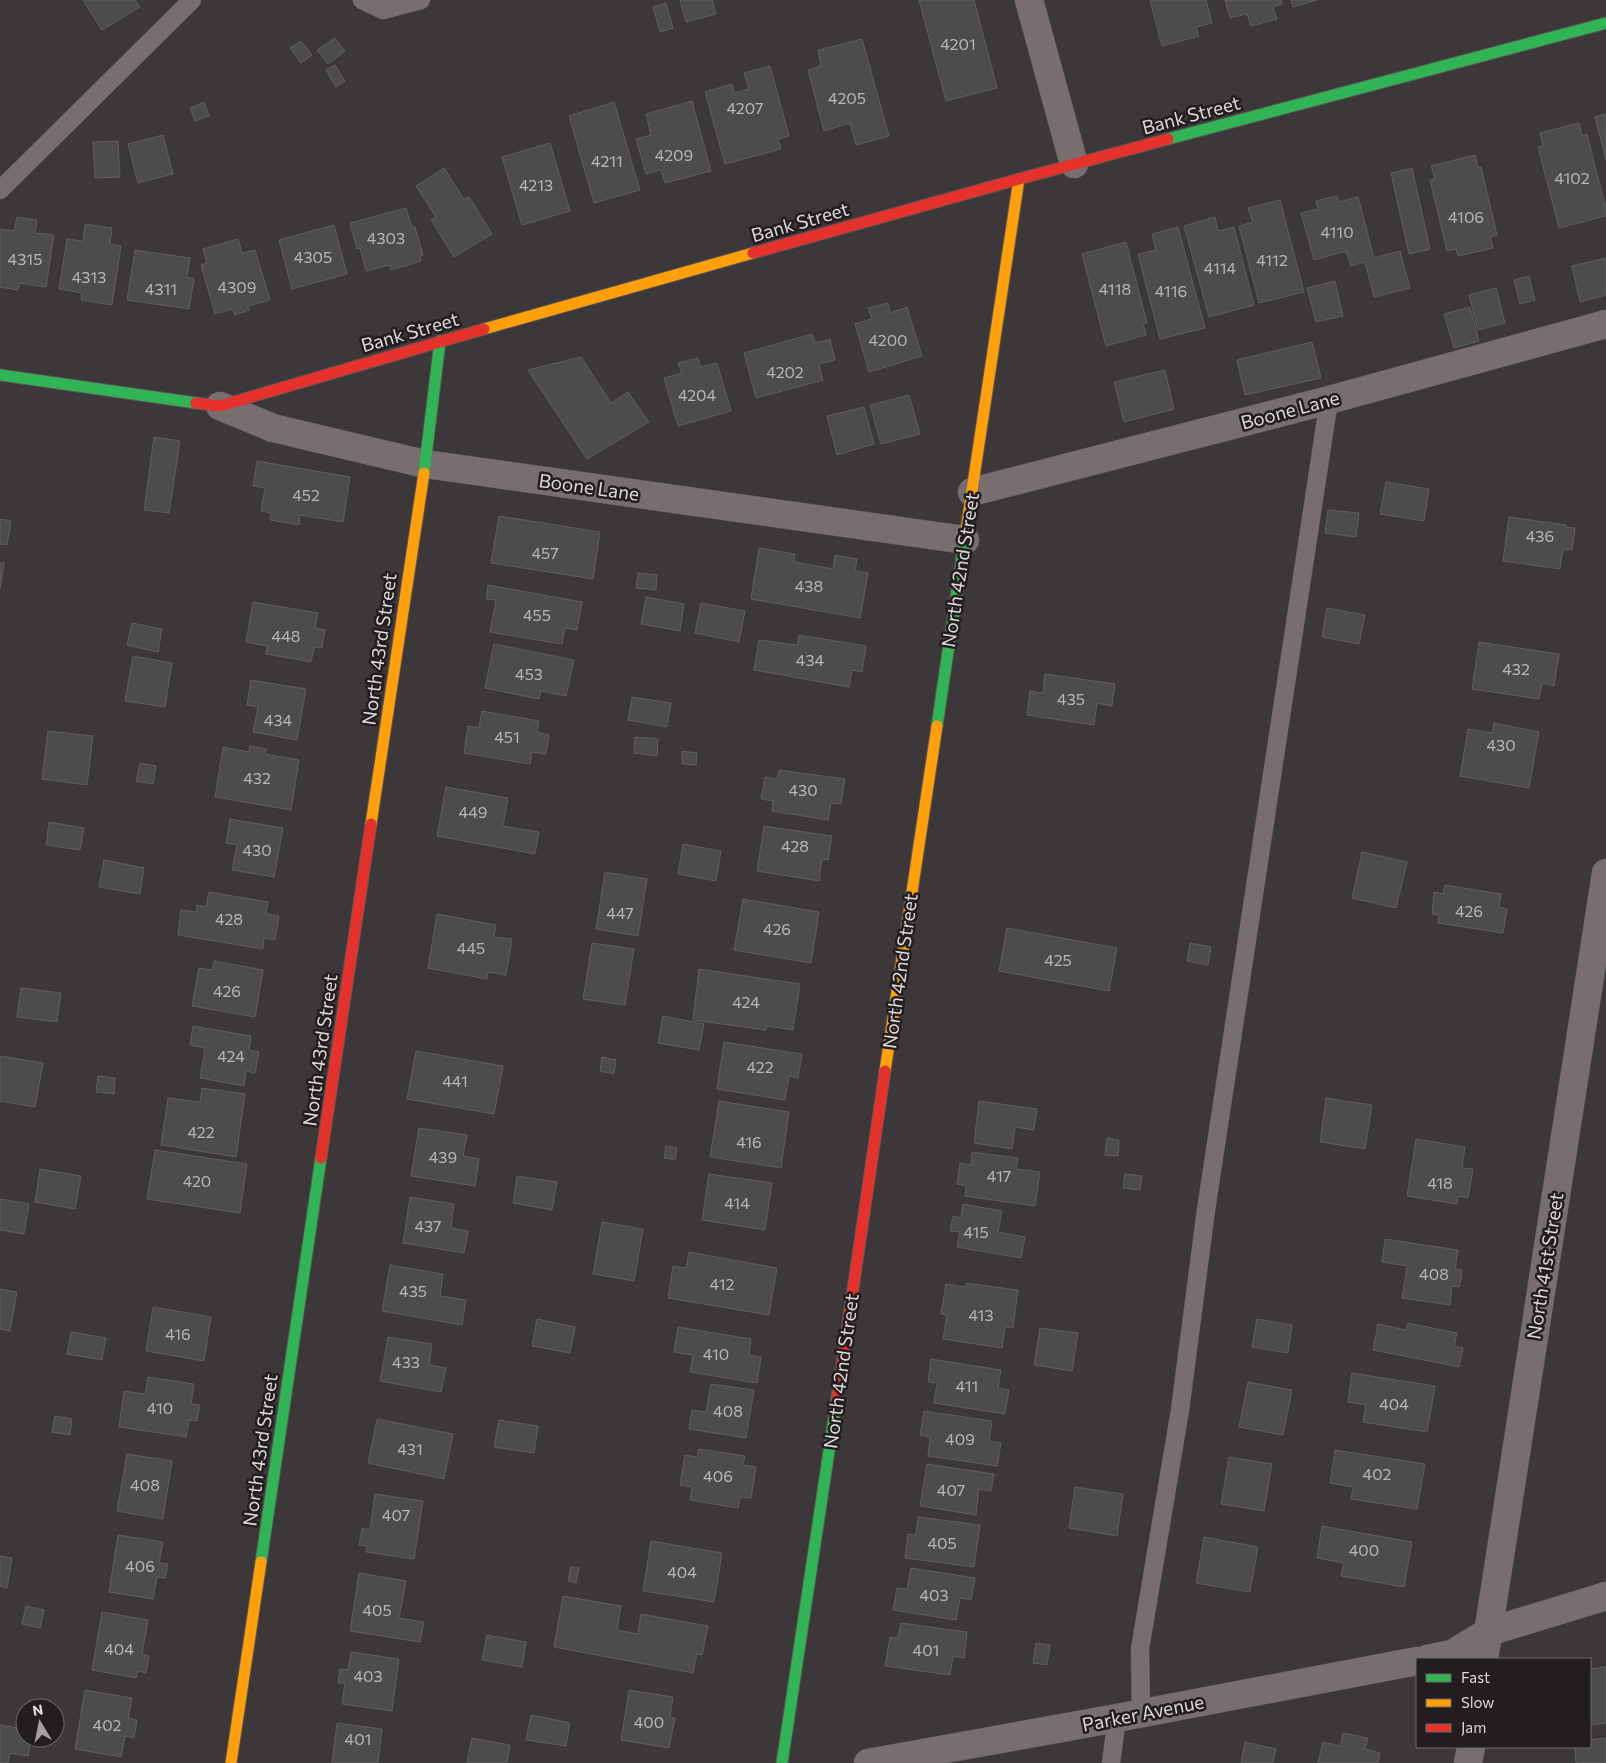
<svg xmlns="http://www.w3.org/2000/svg" width="1606" height="1763" font-family="Commissioner,sans-serif">
  <rect width="100%" height="100%" fill="#3c3738"/>
  <g fill="#4d4c4d" stroke="#605e5f">
    <polygon points="83,0 135,0 140,7 102,30"/>
    <polygon points="680,0 712,0 716,14 686,22"/>
    <polygon points="919,0 974,0 997,88 946,101"/>
    <polygon points="1150,0 1206,0 1212,23 1196,27 1199,36 1162,46"/>
    <polygon points="1225,0 1281,0 1282,4 1273,7 1277,19 1251,26 1247,14 1230,18"/>
    <polygon points="1291,0 1317,0 1293,7"/>
    <polygon points="666,3 673,28 660,32 653,7"/>
    <polygon points="335,38 345,51 328,64 317,50"/>
    <polygon points="862,39 889,136 856,145 850,123 824,131 808,70 821,66 818,50"/>
    <polygon points="301,41 312,55 301,63 290,48"/>
    <polygon points="335,65 345,81 336,87 326,70"/>
    <polygon points="770,66 789,136 778,139 781,149 725,164 705,92 732,84 734,93 749,89 744,73"/>
    <polygon points="692,101 711,171 665,183 661,170 646,174 636,139 651,135 646,114"/>
    <polygon points="204,102 209,116 195,121 190,108"/>
    <polygon points="614,102 640,190 594,203 569,116"/>
    <polygon points="1605,114 1606,114 1606,160 1595,117"/>
    <polygon points="1579,123 1582,136 1587,134 1606,209 1606,216 1559,228 1538,147 1543,146 1540,133"/>
    <polygon points="163,135 173,174 138,183 128,144"/>
    <polygon points="118,141 120,177 95,178 93,142"/>
    <polygon points="550,143 570,211 522,225 502,157"/>
    <polygon points="1475,155 1478,168 1481,167 1497,235 1490,237 1493,248 1458,256 1456,249 1447,251 1430,180 1435,179 1431,166"/>
    <polygon points="444,168 464,199 469,197 492,234 454,257 431,220 436,217 416,186"/>
    <polygon points="1412,168 1430,249 1409,254 1391,173"/>
    <polygon points="1337,196 1339,202 1358,197 1374,258 1400,251 1410,288 1374,297 1365,262 1351,266 1346,251 1314,260 1301,213 1318,209 1316,201"/>
    <polygon points="1280,200 1304,292 1259,303 1239,226 1253,222 1248,208"/>
    <polygon points="406,208 412,227 415,227 423,255 420,256 421,261 391,270 390,265 366,271 360,248 357,249 350,223"/>
    <polygon points="17,217 37,220 35,233 54,235 46,287 20,283 18,290 0,287 0,229 14,231"/>
    <polygon points="1215,217 1218,231 1234,227 1254,305 1209,317 1184,226"/>
    <polygon points="85,224 112,228 110,244 121,246 112,305 81,300 82,293 59,289 67,239 83,241"/>
    <polygon points="334,225 347,274 292,289 279,240"/>
    <polygon points="1178,227 1205,328 1160,339 1138,254 1156,250 1152,234"/>
    <polygon points="238,239 242,253 255,250 270,300 248,306 249,310 235,315 233,309 215,314 201,265 207,263 203,249"/>
    <polygon points="1126,242 1147,323 1143,324 1146,335 1106,346 1082,254"/>
    <polygon points="135,250 190,258 187,277 194,279 189,309 127,300"/>
    <polygon points="1606,258 1606,295 1580,302 1572,266"/>
    <polygon points="1529,276 1535,300 1520,304 1514,280"/>
    <polygon points="1335,281 1343,316 1316,322 1307,288"/>
    <polygon points="1496,288 1505,323 1478,330 1469,295"/>
    <polygon points="888,303 890,313 907,307 922,356 869,372 855,324 872,319 868,308"/>
    <polygon points="1470,307 1479,341 1454,348 1444,314"/>
    <polygon points="812,334 815,343 830,339 835,360 819,364 823,380 756,398 744,353"/>
    <polygon points="1312,342 1321,378 1245,395 1237,360"/>
    <polygon points="581,357 611,403 628,392 649,422 587,459 528,370"/>
    <polygon points="698,358 700,367 717,363 731,411 678,426 664,378 682,373 678,363"/>
    <polygon points="1165,370 1174,409 1124,422 1114,382"/>
    <polygon points="909,395 920,434 881,444 870,405"/>
    <polygon points="864,407 874,444 837,455 827,416"/>
    <polygon points="154,437 180,441 169,513 144,510"/>
    <polygon points="257,461 350,477 343,522 300,515 299,525 270,520 271,513 261,511 265,488 253,486"/>
    <polygon points="1386,482 1429,489 1424,521 1380,514"/>
    <polygon points="1328,510 1359,513 1356,537 1325,533"/>
    <polygon points="499,516 600,532 593,579 491,563"/>
    <polygon points="1509,517 1566,525 1565,527 1575,528 1572,550 1563,549 1560,569 1503,561"/>
    <polygon points="0,519 11,521 7,545 0,544"/>
    <polygon points="759,548 795,554 794,562 833,569 835,555 857,559 855,571 868,573 860,618 751,599"/>
    <polygon points="0,563 4,563 0,589"/>
    <polygon points="638,573 657,575 656,590 636,588"/>
    <polygon points="488,585 582,602 577,630 565,628 562,644 490,632 496,600 486,599"/>
    <polygon points="646,597 684,604 680,631 641,624"/>
    <polygon points="253,602 318,613 315,628 325,630 322,648 314,647 311,662 266,654 267,646 246,642"/>
    <polygon points="701,603 745,611 739,642 695,633"/>
    <polygon points="1327,608 1365,615 1359,644 1322,637"/>
    <polygon points="132,623 162,629 158,652 127,645"/>
    <polygon points="799,635 866,646 862,672 852,670 849,687 754,670 759,640 797,645"/>
    <polygon points="1479,642 1559,654 1554,686 1542,683 1539,699 1472,689"/>
    <polygon points="494,644 574,660 566,696 541,691 539,699 485,688"/>
    <polygon points="133,656 172,663 165,707 125,701"/>
    <polygon points="1045,674 1115,684 1112,706 1097,703 1094,725 1027,715 1030,691 1043,693"/>
    <polygon points="251,680 306,689 297,740 253,732 258,707 247,705"/>
    <polygon points="632,697 671,703 667,727 628,720"/>
    <polygon points="482,711 539,721 537,732 549,735 546,754 532,752 530,764 464,753 468,726 479,728"/>
    <polygon points="1494,723 1539,732 1529,788 1460,776 1468,729 1492,733"/>
    <polygon points="48,731 93,736 87,785 42,779"/>
    <polygon points="635,737 658,739 657,756 634,753"/>
    <polygon points="250,746 267,749 265,754 299,760 291,810 215,797 223,747 249,752"/>
    <polygon points="682,751 697,753 696,765 682,764"/>
    <polygon points="140,763 156,766 153,784 136,781"/>
    <polygon points="779,770 845,779 841,804 831,803 828,820 772,811 773,801 761,799 765,777 777,779"/>
    <polygon points="446,787 508,798 503,826 539,832 535,854 437,836"/>
    <polygon points="230,819 283,828 274,877 232,870 237,845 226,843"/>
    <polygon points="49,822 84,828 80,850 46,845"/>
    <polygon points="764,826 832,836 828,860 822,859 819,881 757,871"/>
    <polygon points="683,844 721,851 716,881 678,874"/>
    <polygon points="1362,852 1407,862 1396,908 1352,898"/>
    <polygon points="104,860 144,868 140,894 99,887"/>
    <polygon points="605,872 647,879 638,936 596,929"/>
    <polygon points="1445,885 1501,894 1499,907 1507,909 1503,933 1438,923 1439,915 1432,914 1434,892 1443,894"/>
    <polygon points="209,892 268,902 266,914 279,916 275,940 264,938 263,949 178,935 181,910 196,912 197,905 206,907"/>
    <polygon points="743,899 819,912 811,963 734,950"/>
    <polygon points="437,914 496,925 494,937 512,939 506,975 488,972 487,979 428,968"/>
    <polygon points="1007,928 1117,948 1109,991 999,971"/>
    <polygon points="592,943 634,949 625,1005 583,999"/>
    <polygon points="1190,943 1211,947 1208,965 1187,961"/>
    <polygon points="214,961 263,970 255,1017 192,1006 199,968 212,970"/>
    <polygon points="699,969 800,984 793,1030 767,1026 766,1030 693,1020"/>
    <polygon points="21,988 61,993 57,1022 17,1017"/>
    <polygon points="663,1016 704,1024 699,1050 658,1043"/>
    <polygon points="193,1026 251,1036 249,1050 259,1052 255,1073 246,1071 244,1086 200,1078 205,1048 190,1045"/>
    <polygon points="724,1042 802,1054 798,1078 789,1076 785,1100 717,1089"/>
    <polygon points="416,1051 503,1066 494,1114 407,1099"/>
    <polygon points="0,1056 43,1063 35,1107 0,1101"/>
    <polygon points="602,1057 616,1060 614,1074 600,1071"/>
    <polygon points="98,1076 115,1078 114,1094 96,1092"/>
    <polygon points="202,1088 245,1094 236,1157 161,1145 168,1098 200,1102"/>
    <polygon points="1326,1098 1372,1105 1365,1149 1320,1142"/>
    <polygon points="719,1101 789,1112 781,1168 710,1157"/>
    <polygon points="979,1101 1037,1109 1034,1130 1015,1127 1012,1149 974,1143"/>
    <polygon points="419,1128 467,1135 463,1156 479,1159 475,1186 411,1176"/>
    <polygon points="1107,1138 1119,1140 1118,1156 1105,1155"/>
    <polygon points="1416,1139 1465,1147 1462,1168 1473,1169 1468,1198 1458,1196 1457,1204 1407,1196"/>
    <polygon points="666,1146 677,1148 675,1160 664,1158"/>
    <polygon points="155,1150 247,1164 240,1213 147,1199"/>
    <polygon points="972,1152 1018,1158 1016,1169 1040,1172 1035,1206 965,1196 966,1186 957,1184 960,1164 960,1163 971,1165"/>
    <polygon points="40,1169 81,1176 75,1209 35,1202"/>
    <polygon points="709,1174 772,1183 765,1230 702,1220"/>
    <polygon points="1125,1174 1142,1176 1140,1190 1123,1188"/>
    <polygon points="517,1176 557,1182 552,1210 513,1203"/>
    <polygon points="410,1197 454,1204 451,1228 468,1231 464,1253 403,1243"/>
    <polygon points="0,1199 29,1204 24,1234 0,1230"/>
    <polygon points="963,1204 1002,1211 998,1232 1025,1237 1021,1258 957,1247 960,1232 950,1231 953,1216 961,1218"/>
    <polygon points="602,1222 643,1229 634,1281 593,1274"/>
    <polygon points="1385,1239 1458,1250 1455,1269 1462,1270 1461,1279 1459,1287 1452,1286 1450,1305 1402,1298 1407,1266 1382,1262"/>
    <polygon points="689,1252 777,1268 769,1315 668,1298 673,1266 686,1268"/>
    <polygon points="390,1265 443,1274 440,1296 466,1300 462,1325 382,1311"/>
    <polygon points="966,1283 1018,1290 1013,1328 1005,1327 1002,1348 943,1339 947,1315 941,1314 946,1284 965,1287"/>
    <polygon points="0,1289 17,1292 10,1331 0,1329"/>
    <polygon points="153,1307 211,1317 204,1361 146,1351"/>
    <polygon points="537,1319 575,1327 570,1353 532,1346"/>
    <polygon points="1257,1319 1292,1325 1288,1353 1252,1347"/>
    <polygon points="1408,1323 1457,1333 1454,1346 1463,1348 1459,1367 1373,1350 1378,1324 1406,1330"/>
    <polygon points="678,1327 751,1339 749,1355 761,1357 757,1383 690,1372 693,1355 674,1352"/>
    <polygon points="1040,1328 1078,1333 1072,1371 1034,1365"/>
    <polygon points="71,1332 106,1338 102,1360 67,1354"/>
    <polygon points="388,1337 432,1344 429,1365 446,1368 441,1392 380,1381"/>
    <polygon points="931,1359 1001,1370 998,1388 1009,1390 1005,1414 934,1403 937,1383 928,1382"/>
    <polygon points="1352,1373 1435,1386 1427,1432 1363,1422 1366,1405 1348,1402"/>
    <polygon points="148,1377 194,1384 191,1404 200,1405 197,1421 189,1420 186,1437 119,1427 124,1391 145,1394"/>
    <polygon points="1248,1382 1292,1390 1283,1435 1239,1427"/>
    <polygon points="711,1384 754,1390 746,1438 689,1429 692,1410 706,1412"/>
    <polygon points="924,1411 992,1421 989,1441 1001,1443 997,1466 928,1456 930,1437 920,1435"/>
    <polygon points="55,1416 72,1419 70,1435 52,1432"/>
    <polygon points="377,1419 453,1434 444,1479 368,1463"/>
    <polygon points="499,1420 538,1426 534,1453 494,1447"/>
    <polygon points="699,1449 745,1456 743,1465 756,1467 751,1498 740,1497 738,1508 690,1500 692,1487 680,1485 685,1455 697,1457"/>
    <polygon points="1335,1450 1425,1464 1417,1509 1351,1499 1353,1487 1330,1483"/>
    <polygon points="127,1454 172,1461 163,1519 117,1511"/>
    <polygon points="1229,1457 1272,1464 1264,1511 1221,1504"/>
    <polygon points="927,1464 994,1474 991,1491 979,1489 976,1515 920,1506"/>
    <polygon points="1075,1487 1123,1494 1117,1536 1069,1528"/>
    <polygon points="375,1494 423,1501 414,1559 366,1552 367,1546 359,1545 362,1528 370,1530"/>
    <polygon points="918,1517 980,1525 974,1567 905,1558 908,1534 916,1535"/>
    <polygon points="1322,1526 1412,1542 1404,1587 1341,1576 1344,1563 1317,1558"/>
    <polygon points="118,1535 163,1542 159,1563 168,1564 165,1578 157,1577 153,1599 109,1592"/>
    <polygon points="1204,1537 1258,1547 1250,1592 1196,1583"/>
    <polygon points="651,1541 722,1553 714,1602 643,1591"/>
    <polygon points="0,1556 12,1558 7,1588 0,1586"/>
    <polygon points="571,1567 579,1568 576,1583 568,1581"/>
    <polygon points="911,1568 975,1578 971,1600 960,1598 956,1620 893,1610 897,1588 907,1589"/>
    <polygon points="359,1573 406,1581 399,1618 424,1622 420,1642 350,1631"/>
    <polygon points="563,1596 621,1606 617,1630 638,1634 641,1614 708,1626 702,1655 697,1654 693,1673 554,1647"/>
    <polygon points="26,1606 44,1610 40,1628 22,1624"/>
    <polygon points="102,1612 148,1620 142,1654 149,1656 146,1673 138,1671 136,1678 92,1670"/>
    <polygon points="901,1623 967,1632 964,1658 953,1656 950,1675 885,1666 890,1637 898,1638"/>
    <polygon points="487,1635 526,1642 522,1667 482,1660"/>
    <polygon points="1036,1643 1050,1645 1047,1665 1033,1663"/>
    <polygon points="351,1652 399,1659 392,1711 342,1704 345,1683 338,1683 340,1669 348,1670"/>
    <polygon points="1606,1667 1606,1723 1590,1725 1590,1669"/>
    <polygon points="85,1690 132,1698 128,1718 137,1720 134,1738 125,1736 121,1757 75,1749"/>
    <polygon points="629,1690 673,1697 670,1717 675,1718 669,1748 621,1740"/>
    <polygon points="531,1715 570,1723 566,1746 526,1740"/>
    <polygon points="337,1723 382,1729 378,1763 332,1763"/>
    <polygon points="0,1725 25,1729 25,1738 31,1738 28,1756 10,1753 8,1763 0,1763"/>
    <polygon points="1343,1733 1368,1738 1365,1749 1380,1753 1378,1763 1318,1763 1323,1742 1340,1746"/>
    <polygon points="472,1738 510,1745 507,1763 467,1763"/>
    <polygon points="1606,1738 1606,1763 1576,1763 1575,1747 1590,1747 1590,1740"/>
    <polygon points="1245,1742 1276,1749 1273,1763 1241,1763"/>
  </g>
  <g fill="none" stroke-linecap="round" stroke-linejoin="round">
    <g stroke="#585556" stroke-width="19">
      <g id="lane">
        <polyline points="362,0 383,10 421,0"/>
        <polyline points="0,190 192,0"/>
        <polyline points="1141,1713 1140,1649 1180,1410 1206,1210 1329,400"/>
        <polyline points="1111,1763 1117,1718"/>
      </g>
    </g>
    <g stroke="#585556" stroke-width="29">
      <g id="street">
        <polyline points="1029,0 1074,164"/>
        <polyline points="220,406 273,428 425,464 965,540"/>
        <polyline points="972,492 1329,400 1606,324"/>
        <polyline points="1427,1659 1452,1654 1488,1632 1606,1596"/>
        <polyline points="1484,1659 1606,873"/>
        <polyline points="868,1763 1117,1718 1417,1661"/>
        <polyline points="1468,1763 1471,1747"/>
      </g>
    </g>
    <g stroke="#585556" stroke-width="13">
      <g id="fast">
        <polyline points="1168,139 1606,23"/>
        <polyline points="0,375 196,403"/>
        <polyline points="424,473 440,341"/>
        <polyline points="937,726 966,530"/>
        <polyline points="261,1562 321,1158"/>
        <polyline points="782,1763 837,1398"/>
      </g>
    </g>
    <g stroke="#585556" stroke-width="13">
      <g id="slow">
        <polyline points="484,329 753,253"/>
        <polyline points="966,530 1019,179"/>
        <polyline points="371,824 424,473"/>
        <polyline points="885,1071 937,726"/>
        <polyline points="231,1763 261,1562"/>
      </g>
    </g>
    <g stroke="#585556" stroke-width="13">
      <g id="jam">
        <polyline points="753,253 1019,179 1168,139"/>
        <polyline points="196,403 220,406 484,329"/>
        <polyline points="321,1158 371,824"/>
        <polyline points="837,1398 885,1071"/>
      </g>
    </g>
    <use href="#lane" stroke="#786e70" stroke-width="18"/>
    <use href="#street" stroke="#786e70" stroke-width="28"/>
    <use href="#fast" stroke="#30b455" stroke-width="11"/>
    <use href="#slow" stroke="#ff9f0a" stroke-width="11"/>
    <use href="#jam" stroke="#e5322d" stroke-width="11"/>
  </g>
  <g text-anchor="middle" stroke-width="5" stroke-linejoin="round" paint-order="stroke">
    <g font-size="16" fill="#bab5b6">
      <text x="958" y="50">4201</text>
      <text x="847" y="104">4205</text>
      <text x="745" y="114">4207</text>
      <text x="674" y="161">4209</text>
      <text x="607" y="167">4211</text>
      <text x="1572" y="184">4102</text>
      <text x="536" y="191">4213</text>
      <text x="1466" y="223">4106</text>
      <text x="1337" y="238">4110</text>
      <text x="386" y="244">4303</text>
      <text x="313" y="263">4305</text>
      <text x="25" y="265">4315</text>
      <text x="1272" y="266">4112</text>
      <text x="1220" y="274">4114</text>
      <text x="89" y="283">4313</text>
      <text x="237" y="293">4309</text>
      <text x="161" y="295">4311</text>
      <text x="1115" y="295">4118</text>
      <text x="1171" y="297">4116</text>
      <text x="888" y="346">4200</text>
      <text x="785" y="378">4202</text>
      <text x="697" y="401">4204</text>
      <text x="306" y="501">452</text>
      <text x="1540" y="542">436</text>
      <text x="545" y="559">457</text>
      <text x="809" y="592">438</text>
      <text x="537" y="621">455</text>
      <text x="286" y="642">448</text>
      <text x="810" y="666">434</text>
      <text x="1516" y="675">432</text>
      <text x="529" y="680">453</text>
      <text x="1071" y="705">435</text>
      <text x="278" y="726">434</text>
      <text x="507" y="743">451</text>
      <text x="1501" y="751">430</text>
      <text x="257" y="784">432</text>
      <text x="803" y="796">430</text>
      <text x="473" y="818">449</text>
      <text x="795" y="852">428</text>
      <text x="257" y="856">430</text>
      <text x="1469" y="917">426</text>
      <text x="620" y="919">447</text>
      <text x="229" y="925">428</text>
      <text x="777" y="935">426</text>
      <text x="471" y="954">445</text>
      <text x="1058" y="966">425</text>
      <text x="227" y="997">426</text>
      <text x="746" y="1008">424</text>
      <text x="231" y="1062">424</text>
      <text x="760" y="1073">422</text>
      <text x="455" y="1087">441</text>
      <text x="201" y="1138">422</text>
      <text x="749" y="1148">416</text>
      <text x="443" y="1163">439</text>
      <text x="999" y="1182">417</text>
      <text x="197" y="1187">420</text>
      <text x="1440" y="1189">418</text>
      <text x="737" y="1209">414</text>
      <text x="428" y="1232">437</text>
      <text x="976" y="1238">415</text>
      <text x="1434" y="1280">408</text>
      <text x="722" y="1290">412</text>
      <text x="413" y="1297">435</text>
      <text x="981" y="1321">413</text>
      <text x="178" y="1340">416</text>
      <text x="716" y="1360">410</text>
      <text x="406" y="1368">433</text>
      <text x="967" y="1392">411</text>
      <text x="1394" y="1410">404</text>
      <text x="160" y="1414">410</text>
      <text x="728" y="1417">408</text>
      <text x="960" y="1445">409</text>
      <text x="410" y="1455">431</text>
      <text x="1377" y="1480">402</text>
      <text x="718" y="1482">406</text>
      <text x="145" y="1491">408</text>
      <text x="951" y="1496">407</text>
      <text x="396" y="1521">407</text>
      <text x="942" y="1549">405</text>
      <text x="1364" y="1556">400</text>
      <text x="140" y="1572">406</text>
      <text x="682" y="1578">404</text>
      <text x="934" y="1601">403</text>
      <text x="377" y="1616">405</text>
      <text x="119" y="1655">404</text>
      <text x="926" y="1656">401</text>
      <text x="368" y="1682">403</text>
      <text x="649" y="1728">400</text>
      <text x="107" y="1731">402</text>
      <text x="358" y="1745">401</text>
    </g>
    <g font-size="19" fill="#ded8d9" stroke="#221e1f">
      <text transform="translate(1191 115) rotate(-15)" y="7">Bank Street</text>
      <text transform="translate(800 222) rotate(-16)" y="7">Bank Street</text>
      <text transform="translate(410 332) rotate(-16)" y="7">Bank Street</text>
      <text transform="translate(1290 410) rotate(-15)" y="7">Boone Lane</text>
      <text transform="translate(589 487) rotate(8)" y="7">Boone Lane</text>
      <text transform="translate(960 570) rotate(-81)" y="7">North 42nd Street</text>
      <text transform="translate(379 649) rotate(-82)" y="7">North 43rd Street</text>
      <text transform="translate(900 971) rotate(-82)" y="7">North 42nd Street</text>
      <text transform="translate(320 1050) rotate(-82)" y="7">North 43rd Street</text>
      <text transform="translate(1545 1266) rotate(-81)" y="7">North 41st Street</text>
      <text transform="translate(841 1371) rotate(-82)" y="7">North 42nd Street</text>
      <text transform="translate(260 1450) rotate(-82)" y="7">North 43rd Street</text>
      <text transform="translate(1143 1713) rotate(-11)" y="7">Parker Avenue</text>
    </g>
  </g>
  <rect x="1416" y="1658" width="175" height="90" fill="#221e1f" stroke="#6d6869"/>
  <rect x="1426" y="1674" width="25" height="8" fill="#30b455" stroke="#6d6869"/>
  <text x="1461" y="1683" font-size="15" fill="#ded8d9">Fast</text>
  <rect x="1426" y="1699" width="25" height="8" fill="#ff9f0a" stroke="#6d6869"/>
  <text x="1461" y="1708" font-size="15" fill="#ded8d9">Slow</text>
  <rect x="1426" y="1724" width="25" height="8" fill="#e5322d" stroke="#6d6869"/>
  <text x="1461" y="1733" font-size="15" fill="#ded8d9">Jam</text>
  <g transform="translate(40 1723) rotate(350)"><circle r="24" fill="#221e1f" stroke="#6d6869"/>
  <path d="M0-4L9 19L0 12L-9 19Z" fill="#a5a0a1"/>
  <text y="-8" font-size="14" font-weight="bold" text-anchor="middle" fill="#ded8d9">N</text>
  </g>
</svg>
